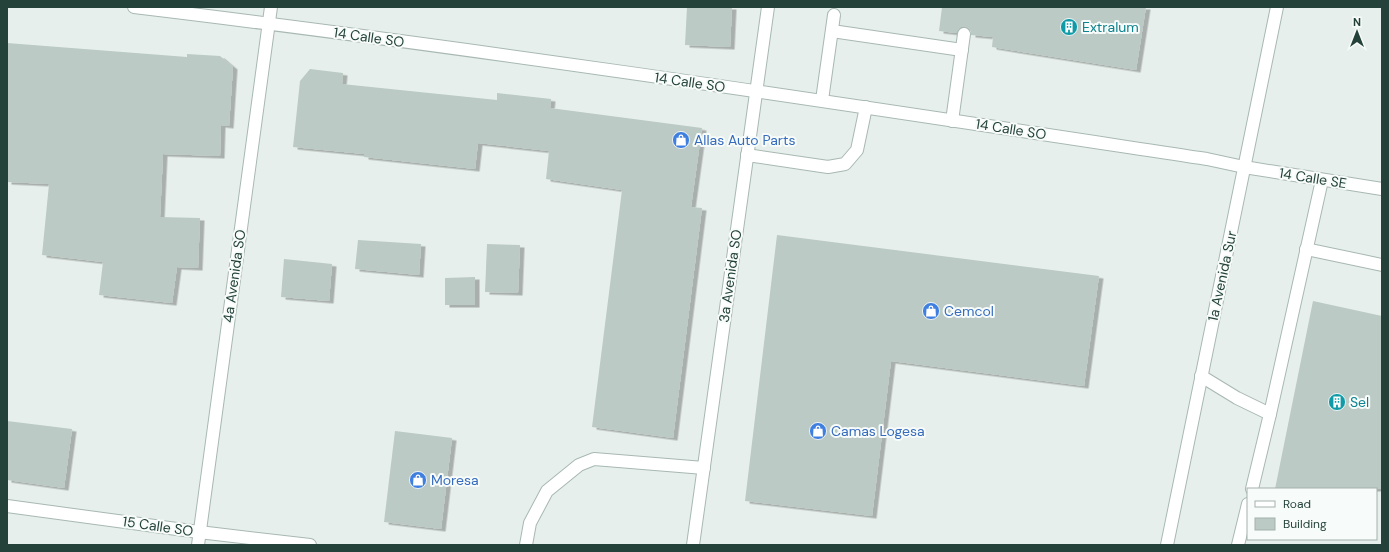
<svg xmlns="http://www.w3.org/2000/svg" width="1389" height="552" font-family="'DM Sans',sans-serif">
  <defs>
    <filter id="shadow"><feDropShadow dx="4.5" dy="2.5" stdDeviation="0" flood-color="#0004"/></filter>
  </defs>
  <rect width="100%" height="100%" fill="#e6efeb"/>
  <g fill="#bbcac4" filter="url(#shadow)">
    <polygon points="687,7 732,7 730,47 685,45"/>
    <polygon points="942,7 1146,7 1136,70 992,47 993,37 971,35 971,31 965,27 961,27 957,33 939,31"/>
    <polygon points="7,43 187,57 187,54 220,56 233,67 229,126 221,125 220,156 163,154 160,217 200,218 198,268 177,267 172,303 99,295 103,262 42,255 49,184 7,182"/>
    <polygon points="310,69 343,73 342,84 497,100 497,93 551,99 550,108 702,128 691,207 702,208 673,438 592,427 622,190 546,179 549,151 478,143 475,169 364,157 364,154 293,147 300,81"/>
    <polygon points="777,235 1099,276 1084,386 891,361 872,516 745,501"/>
    <polygon points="358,240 421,244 419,275 355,269"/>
    <polygon points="487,244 520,245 518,293 485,292"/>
    <polygon points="284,259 332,264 329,301 281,297"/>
    <polygon points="475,277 475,305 445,305 445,278"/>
    <polygon points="1313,301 1382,316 1382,489 1275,489"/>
    <polygon points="7,421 72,429 64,488 7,480"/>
    <polygon points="395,431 452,438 441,529 384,522"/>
  </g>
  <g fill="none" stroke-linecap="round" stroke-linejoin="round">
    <g stroke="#a8b8b2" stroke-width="14">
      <g id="service">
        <polyline points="832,31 962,50"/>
        <polyline points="822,100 834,15"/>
        <polyline points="952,121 964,34"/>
        <polyline points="747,155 828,167 845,164 857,150 866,107"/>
        <polyline points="1306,249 1382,265"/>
        <polyline points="1201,376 1237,398 1270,414"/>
        <polyline points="1252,489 1270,414 1322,180"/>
        <polyline points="526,545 530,523 547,491 579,465 594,459 704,468"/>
        <polyline points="1238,545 1248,504"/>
      </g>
    </g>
    <g stroke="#a8b8b2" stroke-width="14">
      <g id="minor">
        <path d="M 134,7 C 493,50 850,105 1207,159 L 1244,167 L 1382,189"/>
        <polyline points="198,545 271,7"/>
      </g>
    </g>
    <g stroke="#a8b8b2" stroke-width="14">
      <g id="tertiary">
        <polyline points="7,506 199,532 310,545"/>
        <polyline points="693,545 768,7"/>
        <polyline points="1167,545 1277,7"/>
      </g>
    </g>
    <use href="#service" stroke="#fff" stroke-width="12"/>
    <use href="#minor" stroke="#fff" stroke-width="12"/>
    <use href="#tertiary" stroke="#fff" stroke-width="12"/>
  </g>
  <defs>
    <g id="building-disc" transform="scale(0.9)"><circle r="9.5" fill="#0f9aa8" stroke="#f7fbf9"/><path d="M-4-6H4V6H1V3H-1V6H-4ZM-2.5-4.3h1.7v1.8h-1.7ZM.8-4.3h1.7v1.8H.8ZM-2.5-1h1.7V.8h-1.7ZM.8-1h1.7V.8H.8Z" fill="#fff"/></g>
    <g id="shop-disc" transform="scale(0.9)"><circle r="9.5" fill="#3f7fe0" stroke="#f7fbf9"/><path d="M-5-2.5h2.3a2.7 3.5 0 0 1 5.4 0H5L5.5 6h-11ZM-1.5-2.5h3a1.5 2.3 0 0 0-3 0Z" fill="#fff"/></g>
  </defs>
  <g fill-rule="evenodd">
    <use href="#building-disc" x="1069" y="27"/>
    <use href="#shop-disc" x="681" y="140"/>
    <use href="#shop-disc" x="931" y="311"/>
    <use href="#building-disc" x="1337" y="402"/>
    <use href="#shop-disc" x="818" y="431"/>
    <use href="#shop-disc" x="418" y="480"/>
  </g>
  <g text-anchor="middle" stroke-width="4" stroke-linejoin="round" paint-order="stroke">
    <g font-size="14" fill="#0d838f" stroke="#f7fbf9" text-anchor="start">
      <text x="1082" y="32">Extralum</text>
      <text x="1350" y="407">Sel</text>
    </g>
    <g font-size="14" fill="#24423a" stroke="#f7fbf9">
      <text transform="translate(369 37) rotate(8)" y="5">14 Calle SO</text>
      <text transform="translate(690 82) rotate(8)" y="5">14 Calle SO</text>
      <text transform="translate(1011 129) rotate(9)" y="5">14 Calle SO</text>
      <text transform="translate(1313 178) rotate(9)" y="5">14 Calle SE</text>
      <text transform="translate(234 276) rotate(-82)" y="5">4a Avenida SO</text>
      <text transform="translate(730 276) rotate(-82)" y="5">3a Avenida SO</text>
      <text transform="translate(1222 276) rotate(-78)" y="5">1a Avenida Sur</text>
      <text transform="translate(158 526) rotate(8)" y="5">15 Calle SO</text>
    </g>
    <g font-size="14" fill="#366cbe" stroke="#f7fbf9" text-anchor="start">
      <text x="694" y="145">Allas Auto Parts</text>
      <text x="944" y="316">Cemcol</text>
      <text x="831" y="436">Camas Logesa</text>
      <text x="431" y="485">Moresa</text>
    </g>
  </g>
  <rect width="1389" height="552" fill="none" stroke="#24423a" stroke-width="16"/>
  <rect x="1247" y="488" width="130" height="52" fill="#f7fbf9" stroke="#a3b1ad"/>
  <rect x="1255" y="501" width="20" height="6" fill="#ffffff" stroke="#a3b1ad"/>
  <text x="1283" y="508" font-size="12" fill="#24423a">Road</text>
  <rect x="1255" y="518" width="20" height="12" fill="#bbcac4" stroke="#a3b1ad"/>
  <text x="1283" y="528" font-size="12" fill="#24423a">Building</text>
  <g transform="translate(1357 32)" stroke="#f7fbf9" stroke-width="3" paint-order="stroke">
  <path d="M0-3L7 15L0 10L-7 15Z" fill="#24423a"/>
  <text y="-6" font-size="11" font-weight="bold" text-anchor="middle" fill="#24423a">N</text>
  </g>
</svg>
